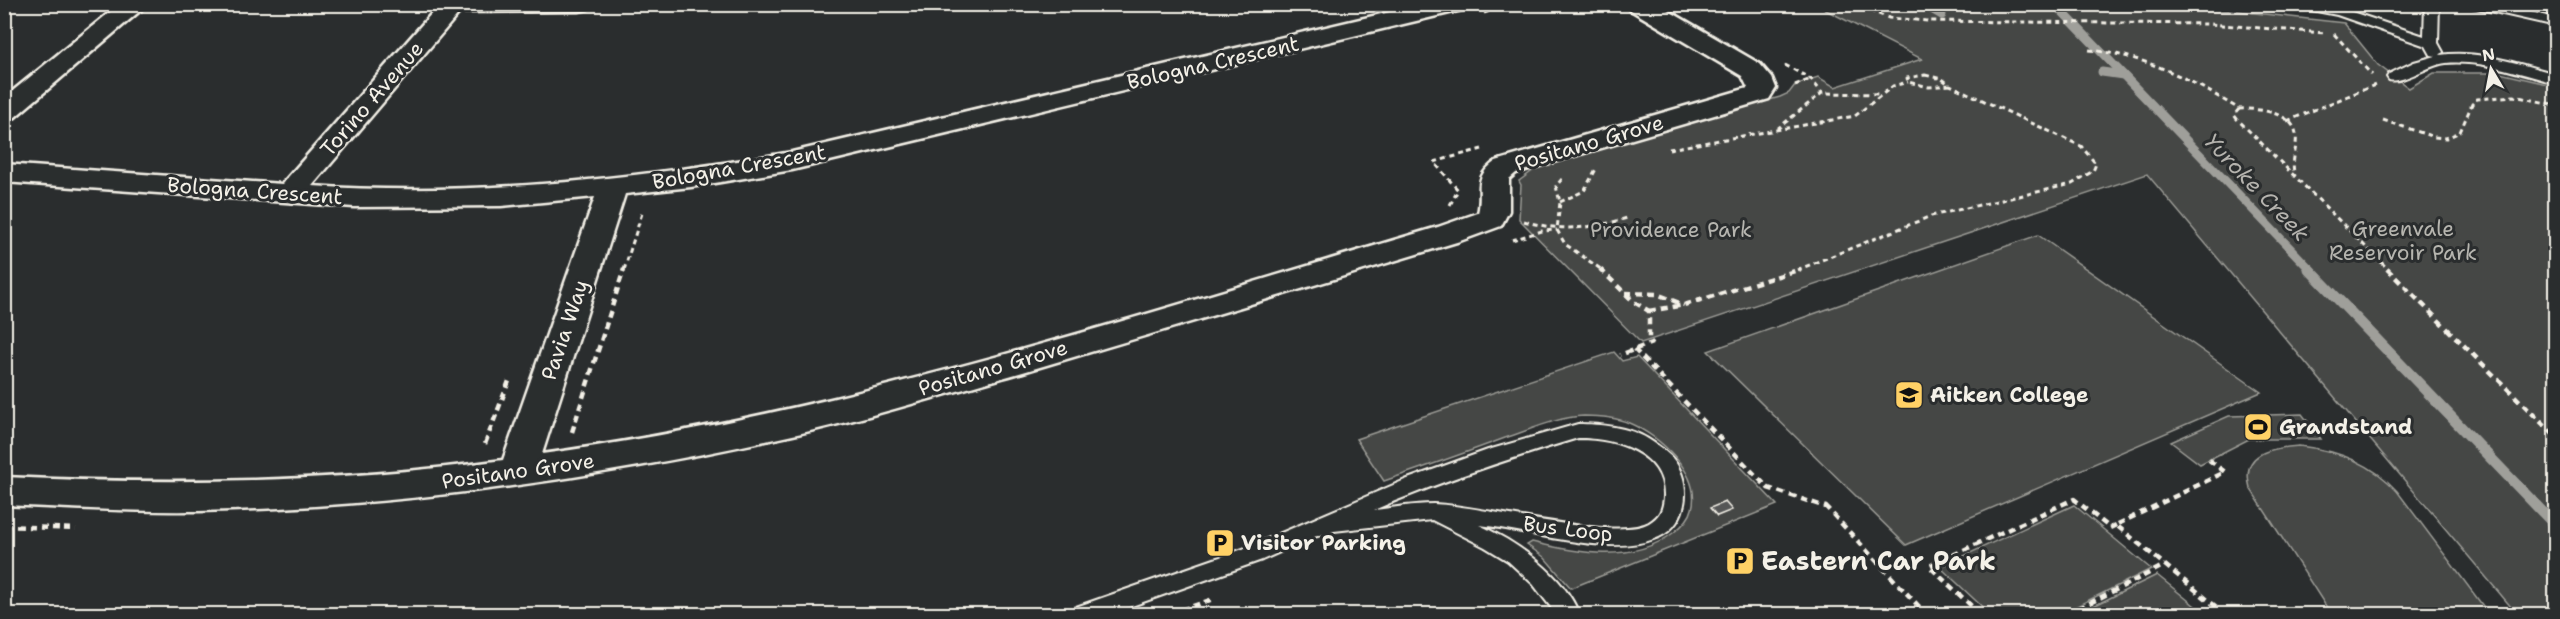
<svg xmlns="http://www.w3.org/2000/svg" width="2560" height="619" font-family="'Shantell Sans',sans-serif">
  <rect width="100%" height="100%" fill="#2a2d2e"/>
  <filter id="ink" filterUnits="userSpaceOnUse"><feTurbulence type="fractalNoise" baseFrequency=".0167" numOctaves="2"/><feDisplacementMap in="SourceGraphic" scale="12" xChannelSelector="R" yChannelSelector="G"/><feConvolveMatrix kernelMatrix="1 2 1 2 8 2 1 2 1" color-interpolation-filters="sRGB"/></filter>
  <g filter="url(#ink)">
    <g fill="#444645" stroke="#9c9c96" stroke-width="1.5">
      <polygon points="2022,4 2228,10 2344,23 2378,65 2409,88 2434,73 2500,73 2555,86 2555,614 2517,614 2147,174 1641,343 1519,219 1521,185 1519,181 1542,164 1780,97 1789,93 1795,85 1818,77 1835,87 1922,59 1816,5"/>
      <polygon points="2038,235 2261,392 1906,545 1708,351"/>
      <path d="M 1614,352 L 1622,361 L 1637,357 L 1777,505 L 1571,588 L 1544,557 L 1527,545 L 1532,542 C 1577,553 1633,564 1673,533 C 1681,527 1690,519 1692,509 C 1702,473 1658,435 1629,423 C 1615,417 1599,416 1584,416 C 1557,417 1530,430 1505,438 C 1465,453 1425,467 1384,481 L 1356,439 Z"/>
      <polygon points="2302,414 2321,439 2249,439 2200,464 2171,442 2229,416"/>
      <path d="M 2299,446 C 2336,450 2372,463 2397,491 L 2489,614 L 2331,614 L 2250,488 C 2240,452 2272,448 2299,446 Z"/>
      <polygon points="2074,505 2151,569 2061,614 1990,614 1940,567"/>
      <polygon points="2157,575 2205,614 2077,614"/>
    </g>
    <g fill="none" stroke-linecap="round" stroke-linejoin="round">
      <g stroke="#9f9f9a" stroke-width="9">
        <polyline points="1923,4 1942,15"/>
        <polyline points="2055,4 2311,270"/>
        <polyline points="2102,72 2123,75"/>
      </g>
      <polyline stroke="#9f9f9a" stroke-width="11" points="2309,269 2556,526"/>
    </g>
    <polygon fill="#555756" stroke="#f4f1e8" stroke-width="1.5" points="1725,502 1732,510 1717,516 1710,508"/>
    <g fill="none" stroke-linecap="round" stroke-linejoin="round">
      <g stroke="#f4f1e8" stroke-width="4">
        <g id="service">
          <path d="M 2295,4 L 2323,4 L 2340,8 L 2424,36 L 2425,4 L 2439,4 L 2438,43 L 2443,52 L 2440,55 C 2478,49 2519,64 2556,74 L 2556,83 C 2519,74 2484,60 2446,63 C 2428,65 2403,84 2389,80 L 2387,77 L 2389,74 L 2414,62 L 2436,56 L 2431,55 L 2426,46 L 2337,15 L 2296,7 Z"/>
          <polygon points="2471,4 2497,4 2556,18 2556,26 2472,7"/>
          <path d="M 1578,424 C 1599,424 1630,427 1648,439 C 1656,444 1667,452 1673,459 C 1693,483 1688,524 1659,537 C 1610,559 1531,530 1479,525 C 1517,542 1564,575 1579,614 L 1556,614 L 1533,584 L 1508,561 L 1485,547 L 1432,520 L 1334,531 L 1314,537 L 1262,560 L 1109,614 L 1073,614 L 1076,607 L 1246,548 L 1405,480 L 1488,450 ZM 1578,438 C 1614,438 1666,452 1664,497 C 1663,510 1660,516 1649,523 C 1617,542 1479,505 1433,504 C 1414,504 1393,508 1374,510 C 1441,481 1508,459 1578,438 Z"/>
        </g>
      </g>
      <g stroke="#f4f1e8" stroke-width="5">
        <g id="minor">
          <polygon points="120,4 148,4 14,118 4,120 4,98"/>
          <path d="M 440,4 L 591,4 L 588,9 L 579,11 L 460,12 L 312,186 C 473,197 633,179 792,152 L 1424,4 L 1470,4 L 1467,9 L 1458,11 L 792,170 L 691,187 L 625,194 L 542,454 C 848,412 1143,314 1438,227 L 1478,213 C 1484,189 1471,179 1496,161 L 1748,88 L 1742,76 L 1629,9 L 1626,4 L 1657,4 L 1760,64 L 1772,78 L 1776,88 L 1769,99 L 1516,173 L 1509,179 L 1509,211 L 1501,226 L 1460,241 C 1314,285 1169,329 1023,372 C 939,396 855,422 770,440 C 582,481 392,507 199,511 C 134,512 69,508 4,505 L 4,477 C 171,485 338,483 503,460 L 595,197 L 501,206 L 354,207 L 4,182 L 4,164 L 282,184 Z"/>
        </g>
      </g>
      <g stroke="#f4f1e8" stroke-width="3" stroke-dasharray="5 4" stroke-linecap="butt">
        <polyline points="1853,4 1889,18 1928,21 2209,24 2325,33"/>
        <polyline points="1484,13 1509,4"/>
        <polyline points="2334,34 2372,75"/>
        <path d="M 2089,50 C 2148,56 2189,79 2239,109"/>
        <polyline points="1785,65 1811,79 1822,93"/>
        <polygon points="1925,75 1942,79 1950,85 1929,87 1908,82 1907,78"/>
        <polyline points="1795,85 1811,79"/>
        <polyline points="2239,109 2234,115 2237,119 2389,270"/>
        <path d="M 2239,109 C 2256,108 2293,112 2296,134 C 2298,148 2290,161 2295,176"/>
        <polyline points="2383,120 2434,137 2446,138 2460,132 2472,104 2477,99 2514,96 2556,105"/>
        <polyline points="2287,121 2375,85"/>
        <polyline points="1777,129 1822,93 1881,94"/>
        <polyline points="1669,149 1855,116 1893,86 1908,82"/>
        <polyline points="1562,179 1556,186 1560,202 1557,230 1565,244 1602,270"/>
        <polyline points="1560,202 1584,191 1596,169"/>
        <polyline points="1450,205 1458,190 1434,162 1482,149"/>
        <path d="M 1524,221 C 1560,232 1591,229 1627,218"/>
        <polyline points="1512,240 1542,231 1557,230"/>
        <polyline points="624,270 643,210"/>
        <polyline points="1797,270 1931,216 2072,184 2093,171 2096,164 2081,146 1950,85"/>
      </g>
      <g stroke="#f4f1e8" stroke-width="4.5" stroke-dasharray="7 5" stroke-linecap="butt">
        <polyline points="1600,269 1634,302 1649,311 1649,340 1652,343 1620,355"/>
        <polyline points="2387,269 2556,437"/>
        <polyline points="1625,293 1657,294 1684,305"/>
        <polyline points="1649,311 1684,305 1801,269"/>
        <polyline points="1634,349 1768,488 1826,507 1926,614"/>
        <polyline points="572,432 624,269"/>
        <polyline points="485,444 509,381"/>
        <polyline points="2209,460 2225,472 2116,525 2225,614"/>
        <polyline points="4,526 76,529"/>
        <polyline points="1170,614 1213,599"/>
        <polyline points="1980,614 1929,566 2074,499 2110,528 2116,525"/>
        <polyline points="2068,614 2165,565"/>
      </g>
      <use href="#service" fill="#2a2d2e" fill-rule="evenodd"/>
      <use href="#minor" fill="#2a2d2e" fill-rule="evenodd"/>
    </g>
  </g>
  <defs>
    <g id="school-square" transform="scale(1.5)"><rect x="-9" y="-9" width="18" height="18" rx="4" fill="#ffd166" stroke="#2a2d2e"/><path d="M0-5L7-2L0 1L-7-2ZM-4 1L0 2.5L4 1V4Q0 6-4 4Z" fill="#111"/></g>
    <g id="stadium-square" transform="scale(1.5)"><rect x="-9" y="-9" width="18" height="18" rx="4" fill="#ffd166" stroke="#2a2d2e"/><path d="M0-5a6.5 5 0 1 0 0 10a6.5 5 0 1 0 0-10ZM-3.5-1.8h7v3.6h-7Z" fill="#111"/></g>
    <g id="parking-square" transform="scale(1.5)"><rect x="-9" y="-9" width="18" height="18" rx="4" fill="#ffd166" stroke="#2a2d2e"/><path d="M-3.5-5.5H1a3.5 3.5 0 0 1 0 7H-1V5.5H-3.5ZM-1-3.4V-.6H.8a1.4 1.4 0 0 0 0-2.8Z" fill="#111"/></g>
  </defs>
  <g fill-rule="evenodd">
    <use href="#school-square" x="1909" y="395"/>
    <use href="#stadium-square" x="2258" y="427"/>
    <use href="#parking-square" x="1220" y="543"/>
    <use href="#parking-square" x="1740" y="561"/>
  </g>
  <g text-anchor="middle" stroke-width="6" stroke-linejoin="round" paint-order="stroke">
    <g font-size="21" fill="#f4f1e8" stroke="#2a2d2e">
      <text transform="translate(1213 63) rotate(-13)" y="7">Bologna Crescent</text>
      <text transform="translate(372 99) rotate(-49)" y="7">Torino Avenue</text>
      <text transform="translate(1589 143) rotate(-16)" y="7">Positano Grove</text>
      <text transform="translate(739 167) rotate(-10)" y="7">Bologna Crescent</text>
      <text transform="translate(255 191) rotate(4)" y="7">Bologna Crescent</text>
      <text transform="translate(565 330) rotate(-71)" y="7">Pavia Way</text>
      <text transform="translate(993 368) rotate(-16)" y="7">Positano Grove</text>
      <text transform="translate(518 471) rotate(-8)" y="7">Positano Grove</text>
      <text transform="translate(1568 529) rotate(7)" y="7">Bus Loop</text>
    </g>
    <g font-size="21" fill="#b6b5af" stroke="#2a2d2e">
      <text x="2403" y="236">Greenvale<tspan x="2403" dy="24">Reservoir Park</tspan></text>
      <text x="1671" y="237">Providence Park</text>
    </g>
    <g font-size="21" font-weight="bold" fill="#f4f1e8" stroke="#2a2d2e" text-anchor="start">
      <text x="1930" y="402">Aitken College</text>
      <text x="2279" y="434">Grandstand</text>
      <text x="1241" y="550">Visitor Parking</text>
    </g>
    <g font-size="22" font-style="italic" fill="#b5b3ae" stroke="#2a2d2e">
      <text transform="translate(2257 187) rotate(46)" y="8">Yuroke Creek</text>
    </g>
    <g font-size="26" font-weight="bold" fill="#f4f1e8" stroke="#2a2d2e" text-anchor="start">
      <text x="1761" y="570">Eastern Car Park</text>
    </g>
  </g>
  <rect width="2560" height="619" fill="none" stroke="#2a2d2e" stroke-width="24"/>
  <rect x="12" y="12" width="2536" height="595" fill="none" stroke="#f4f1e8" stroke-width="2" filter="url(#ink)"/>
  <g transform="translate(2491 69) rotate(350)" stroke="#2a2d2e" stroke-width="4.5" paint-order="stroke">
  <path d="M0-4.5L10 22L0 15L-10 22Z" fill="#f4f1e8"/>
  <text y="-9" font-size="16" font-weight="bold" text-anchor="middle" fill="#f4f1e8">N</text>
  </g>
</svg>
